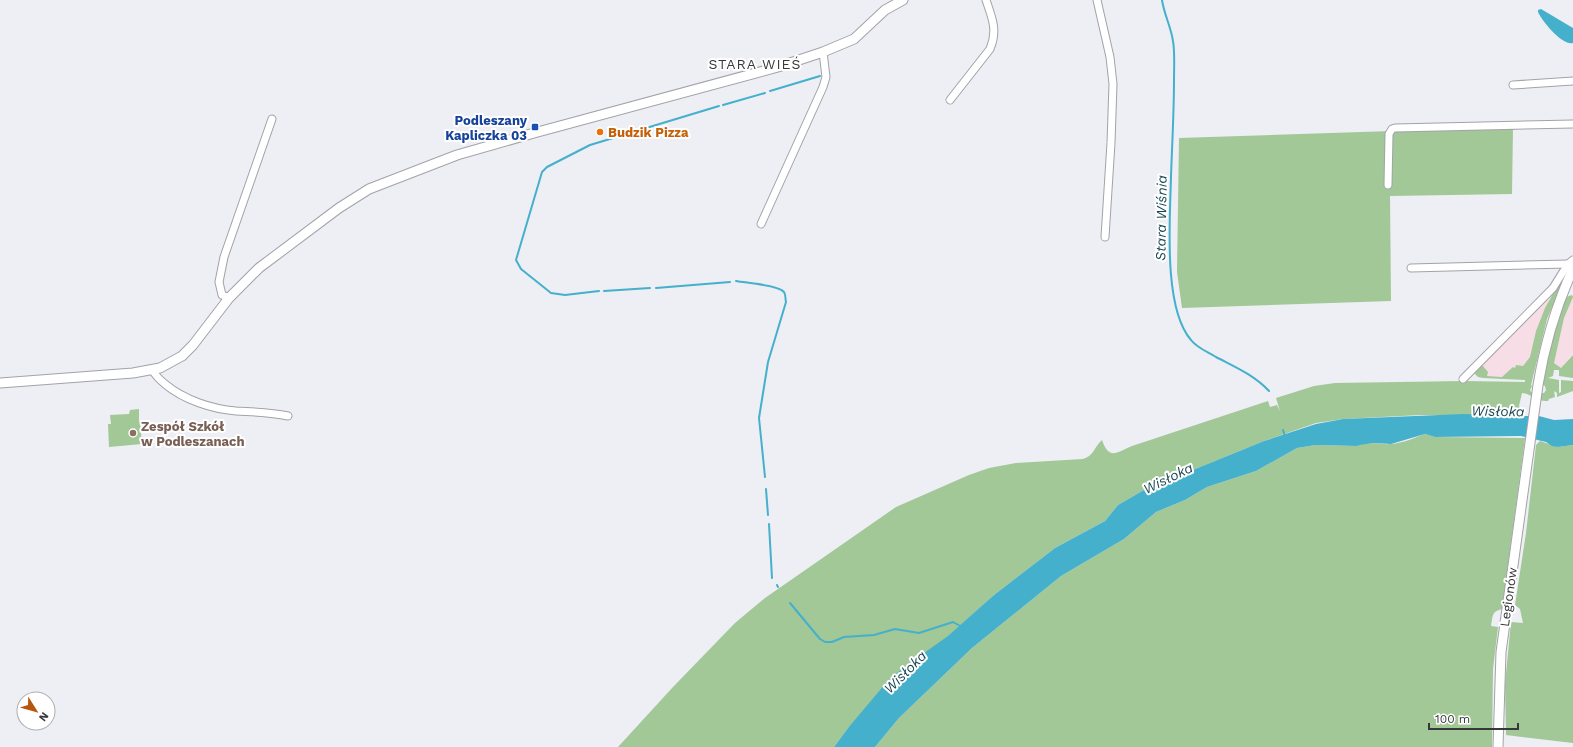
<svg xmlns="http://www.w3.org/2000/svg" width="1573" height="747" font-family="'Work Sans',sans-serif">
  <rect width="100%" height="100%" fill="#eeeef5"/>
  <g fill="#f7dde5">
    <polygon points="1573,297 1573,353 1561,368 1554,363 1564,318"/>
    <polygon points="1546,298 1549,300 1528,374 1502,377 1486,376 1476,369"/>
  </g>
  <g fill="#a1c896">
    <polygon points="1513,127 1512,194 1390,196 1391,301 1182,308 1177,272 1179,138"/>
    <path d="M 1568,267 L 1569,268 L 1547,319 L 1531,385 L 1532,386 L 1530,390 L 1531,392 L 1544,393 L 1546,390 L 1545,386 L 1543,385 L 1554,326 L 1566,297 L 1572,295 L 1573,297 L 1564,318 L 1554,363 L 1561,368 L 1573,355 L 1573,378 L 1559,376 L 1559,370 L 1554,370 L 1553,376 L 1548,378 L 1559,380 L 1559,393 L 1561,392 L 1561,380 L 1573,381 L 1573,391 L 1557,397 L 1557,393 L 1554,391 L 1555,397 L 1549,399 L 1548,401 C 1537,402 1532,394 1522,393 L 1519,406 L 1521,410 L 1520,416 L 1509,414 L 1496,415 L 1420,415 L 1343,419 L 1316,423 L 1264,441 L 1178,476 L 1168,476 L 1118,505 L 1105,521 L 1055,548 L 994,595 L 848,728 L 834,747 L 618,747 L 673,687 L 735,623 L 765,598 L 896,507 L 969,475 L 989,468 L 1016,463 L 1083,459 C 1094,456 1094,447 1102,440 C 1109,460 1116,453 1132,446 L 1268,401 L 1270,407 L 1277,405 L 1280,411 L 1276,398 L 1314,386 L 1335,383 L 1464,381 L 1525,382 L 1525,380 L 1483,378 L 1478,377 L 1474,373 L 1481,364 L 1488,372 L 1487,376 L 1502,377 L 1513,367 L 1515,368 L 1516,365 L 1523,366 L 1530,357 L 1536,331 L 1545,308 Z"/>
    <polygon points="139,409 139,422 140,422 142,444 109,447 108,424 111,424 110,415 129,414 130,410"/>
    <path d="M 1425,434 L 1435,437 L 1525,438 L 1502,609 C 1491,612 1493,616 1491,626 L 1498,627 L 1493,669 L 1492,747 L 875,747 L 899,718 L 972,648 L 1061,576 L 1124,539 L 1156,512 L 1185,500 L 1207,487 L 1256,471 L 1297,448 L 1316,445 L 1357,446 C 1367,440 1380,445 1391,444 C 1403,443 1414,438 1425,434 Z"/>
    <polygon points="1540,441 1558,447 1573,445 1573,743 1506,735 1505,684 1511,622 1523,623 1520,609 1515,605 1526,533 1536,445"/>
  </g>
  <g fill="#45b0cc">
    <path d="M 1541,9 L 1573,28 L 1573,43 C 1562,46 1542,21 1538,12 L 1538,10 Z"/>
    <polygon points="1463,414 1496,415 1508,414 1523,416 1539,416 1554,420 1573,419 1573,445 1558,447 1552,446 1546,442 1521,436 1435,437 1425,434 1391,444 1372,443 1360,445 1357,446 1316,445 1297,448 1256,471 1207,487 1185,500 1156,512 1124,539 1061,576 972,648 899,718 875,747 834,747 848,728 886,683 903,668 948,636 994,595 1055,548 1105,521 1118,505 1168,476 1178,476 1264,441 1316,424 1343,419"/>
  </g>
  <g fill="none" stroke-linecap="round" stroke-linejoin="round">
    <g stroke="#45b0cc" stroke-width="2">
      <path d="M 1162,0 C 1164,14 1171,27 1173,41 C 1175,53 1174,67 1174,80 C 1174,113 1172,145 1171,177 C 1170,219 1163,308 1191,340 C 1197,348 1208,352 1216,357 C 1235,367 1254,375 1269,391"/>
      <polyline points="770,91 820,76"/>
      <polyline points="723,105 765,93"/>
      <path d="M 736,281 C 746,283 778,285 784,292 C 786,295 785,298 786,302 L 768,362 L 759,418 L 765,477"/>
      <polyline points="656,288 730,282"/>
      <polyline points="599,291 565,295 551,293 521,269 516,260 542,172 547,167 590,145 719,106"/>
      <polyline points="604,291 650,288"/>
      <polyline points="1283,430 1285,436"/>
      <polyline points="766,489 768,515"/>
      <polyline points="769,524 772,578"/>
      <polyline points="777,585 778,587"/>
      <polyline points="790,603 820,639 825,642 832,642 844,637 874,635 895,629 919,633 953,622 962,627"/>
    </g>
    <g stroke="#a2a2a9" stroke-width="9">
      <g id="minor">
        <polyline points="1097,0 1110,57 1113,84 1111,143 1105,237"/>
        <polyline points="1513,85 1573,81"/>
        <path d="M 950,100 L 990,49 C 998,30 992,18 986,0"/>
        <polyline points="1388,185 1389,134 1392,129 1395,128 1573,124"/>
        <polyline points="761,224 823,87 826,77 823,52"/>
        <polyline points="1411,268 1568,264"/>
        <polyline points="229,298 222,295 219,282 224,257 272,119"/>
        <path d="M 153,371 C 156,376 160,380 165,384 C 184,400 212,409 236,411 C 254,412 270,412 288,416"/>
        <polyline points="1463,379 1553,288 1568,264 1573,260"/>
      </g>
    </g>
    <g stroke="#a2a2a9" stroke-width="11">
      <g id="tertiary">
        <polyline points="0,383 133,373 160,368 182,356 193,345 229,298 259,268 339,208 369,189 457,155 534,133 778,67 823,52 854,39 885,10 903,0"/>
        <path d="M 1498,747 L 1501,652 L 1538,385 C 1545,343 1555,308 1573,269"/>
      </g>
    </g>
    <use href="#minor" stroke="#fff" stroke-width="7"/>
    <use href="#tertiary" stroke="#fff" stroke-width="9"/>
  </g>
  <rect fill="#1a4fb4" stroke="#fff" stroke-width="1.5" x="531" y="123" width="8" height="8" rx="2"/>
  <circle fill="#e8710a" stroke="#fff" stroke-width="1.5" cx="600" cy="132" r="4"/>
  <circle fill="#8d6e63" stroke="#fff" stroke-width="1.5" cx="133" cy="433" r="4"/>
  <g text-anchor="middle" stroke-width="4" stroke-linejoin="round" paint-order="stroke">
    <g font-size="13" font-weight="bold" fill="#164399" stroke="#fff" text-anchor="end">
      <text x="527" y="125">Podleszany<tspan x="527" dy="15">Kapliczka 03</tspan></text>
    </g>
    <g font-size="13" font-weight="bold" fill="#c56008" stroke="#fff" text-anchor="start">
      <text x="608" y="137">Budzik Pizza</text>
    </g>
    <g font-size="13" font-weight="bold" fill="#785e54" stroke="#fff" text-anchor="start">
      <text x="141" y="431">Zespół Szkół<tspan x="141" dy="15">w Podleszanach</tspan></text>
    </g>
    <g font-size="13" fill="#38383b" stroke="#fff">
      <text transform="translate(1508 597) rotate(-82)" y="5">Legionów</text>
    </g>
    <g font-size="14" letter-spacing="1" fill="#38383b" stroke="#fff">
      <text x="755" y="69">STARA WIEŚ</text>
    </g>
    <g font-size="14" font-style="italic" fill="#194753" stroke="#fff">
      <text transform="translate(1161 218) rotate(-89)" y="5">Stara Wiśnia</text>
      <text transform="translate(1498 411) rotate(1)" y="5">Wisłoka</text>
      <text transform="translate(1168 478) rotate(-26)" y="5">Wisłoka</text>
      <text transform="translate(905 672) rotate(-45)" y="5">Wisłoka</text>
    </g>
  </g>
  <g transform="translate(36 711) rotate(127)"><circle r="19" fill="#ffffff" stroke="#afafb1"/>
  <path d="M0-3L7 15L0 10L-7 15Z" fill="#b6570d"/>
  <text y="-6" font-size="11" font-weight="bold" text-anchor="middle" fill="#38383b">N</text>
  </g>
  <path d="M1429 723v6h89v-6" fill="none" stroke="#38383b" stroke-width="2"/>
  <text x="1435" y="723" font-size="12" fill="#38383b" stroke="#ffffff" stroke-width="3" paint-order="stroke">100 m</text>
</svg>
